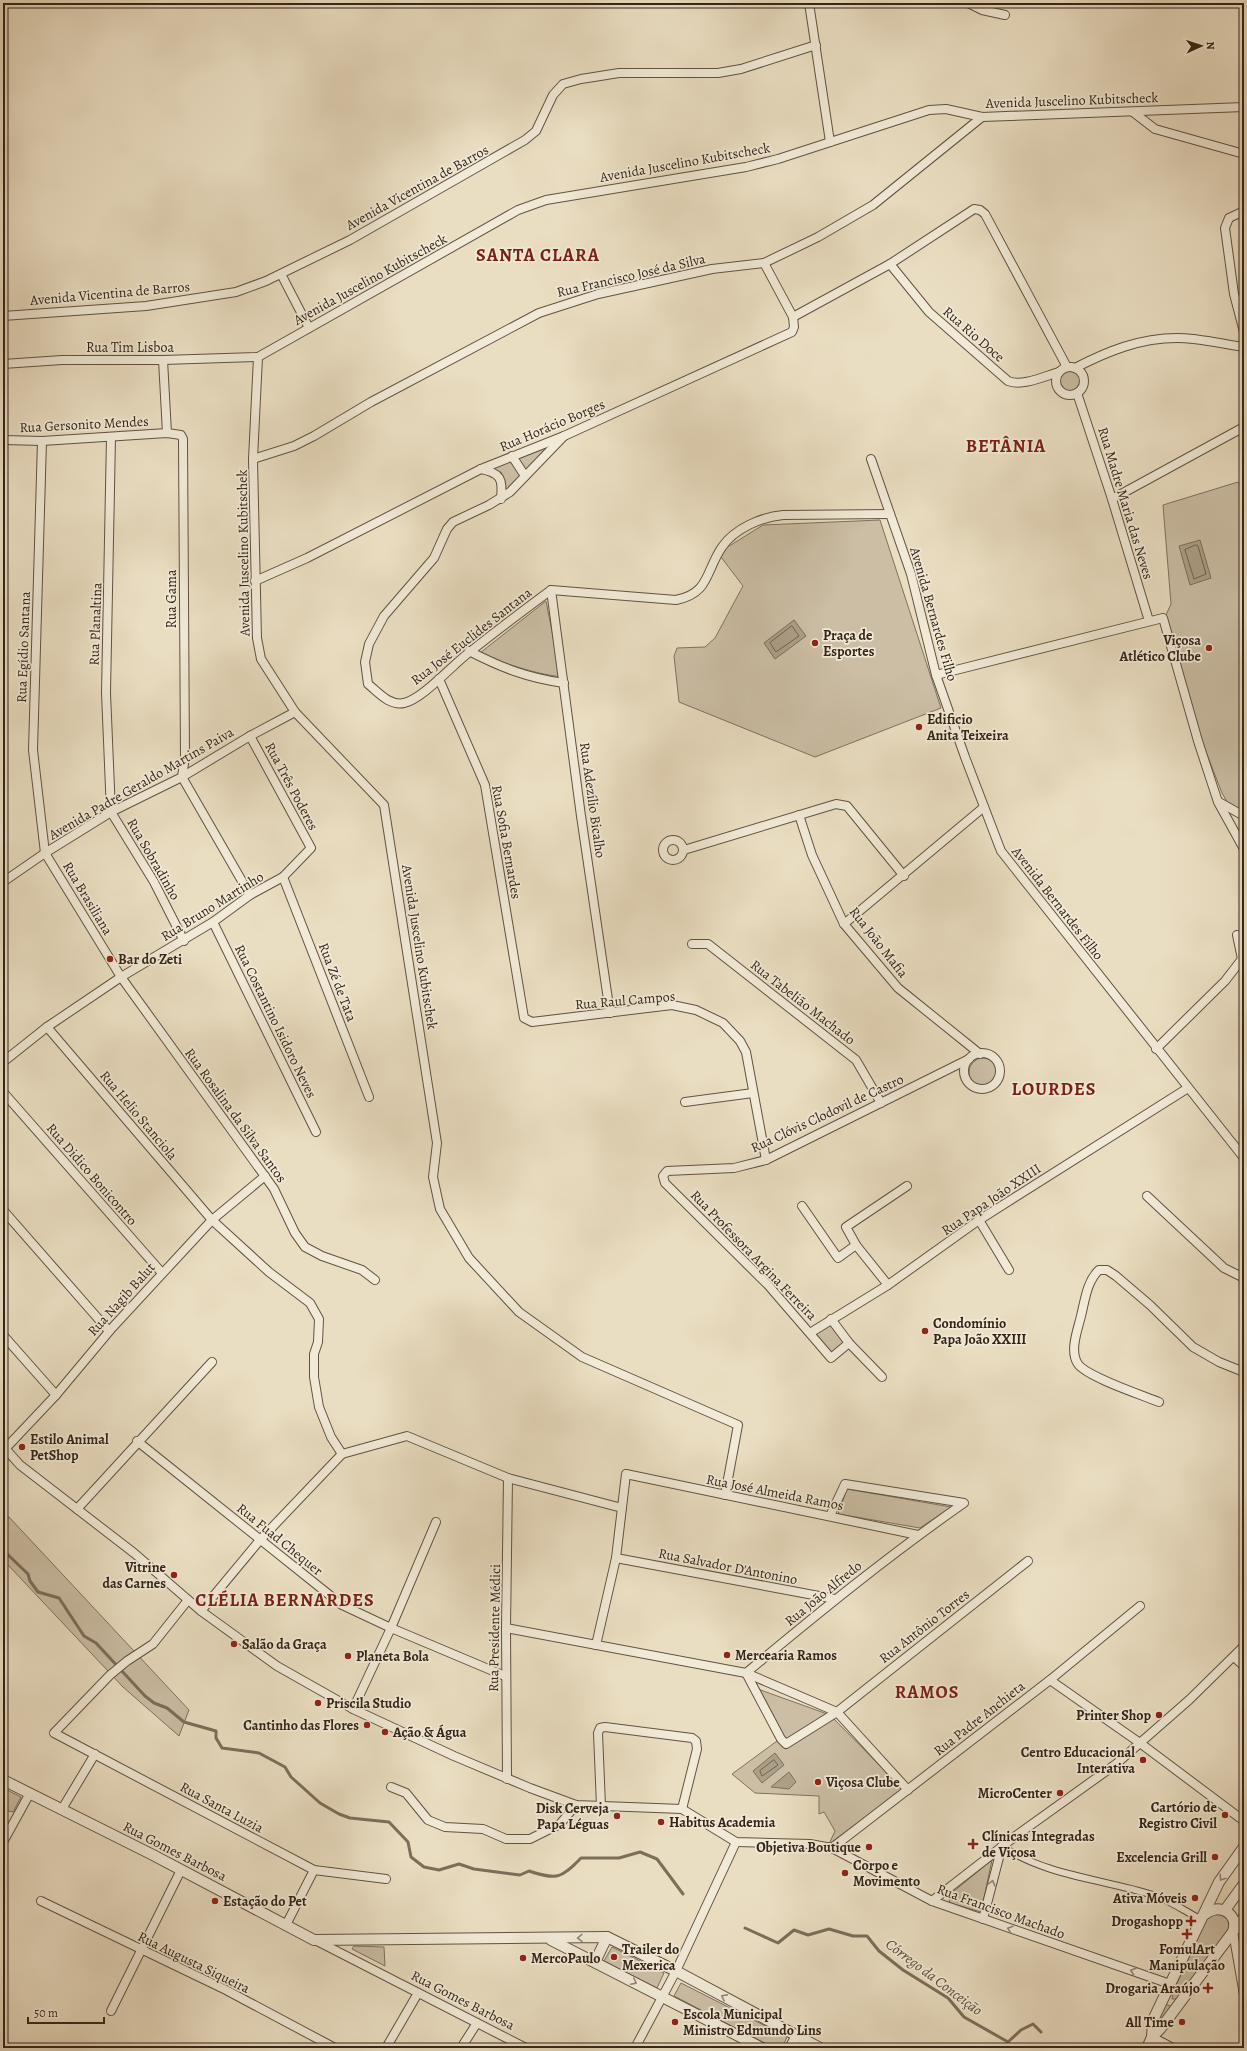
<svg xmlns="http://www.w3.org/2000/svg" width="1247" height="2051" font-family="Alegreya,serif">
  <rect width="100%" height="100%" fill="#eadec2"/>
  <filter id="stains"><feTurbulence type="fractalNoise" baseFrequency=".005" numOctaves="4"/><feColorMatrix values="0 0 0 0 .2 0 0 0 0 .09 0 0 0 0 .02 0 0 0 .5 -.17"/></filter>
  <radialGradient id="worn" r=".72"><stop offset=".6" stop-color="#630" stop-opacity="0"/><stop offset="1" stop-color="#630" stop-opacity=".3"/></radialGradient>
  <g fill="#cbbea5" stroke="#80715e">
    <path d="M 1072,369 L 1079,373 C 1082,380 1081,390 1074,393 L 1062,389 L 1058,379 L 1061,372 Z"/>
    <polygon points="563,437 502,497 504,484 483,469"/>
    <polygon points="1238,482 1244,494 1244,813 1227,802 1222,793 1201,739 1165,617 1171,604 1163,505"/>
    <polygon points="880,520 941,708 815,757 679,702 674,656 677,648 705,647 715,638 743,586 721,557 726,548 763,525"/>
    <path d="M 546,601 L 561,677 C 532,673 506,664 480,653 Z"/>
    <circle cx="983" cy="1072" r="14"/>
    <polygon points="832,1322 846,1343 830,1355 814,1335"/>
    <polygon points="847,1489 951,1507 920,1528 838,1514"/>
    <polygon points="9,1517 189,1710 179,1736 123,1687 9,1566 3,1563 3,1518"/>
    <polygon points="755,1688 830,1715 903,1789 829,1844 835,1831 824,1812 819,1814 819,1796 755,1793 732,1774 781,1738"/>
    <polygon points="3,1788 21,1797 13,1812 3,1810"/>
    <polygon points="992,1860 981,1912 950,1903 948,1896"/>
    <polygon points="1219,1913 1229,1918 1230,1924 1228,1931 1177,1999 1172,1999 1173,1992 1206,1919 1212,1914"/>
    <polygon points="354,1946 384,1947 385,1966 352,1949"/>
    <polygon points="612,1947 664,1973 657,1988 604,1961"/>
    <polygon points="681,1983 787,2037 782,2048 774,2048 674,1996"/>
    <polygon points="1165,2004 1173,2007 1157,2028 1155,2023"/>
  </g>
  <g fill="#ac9f88" stroke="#7c6e5b">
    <polygon points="1200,540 1211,578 1190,585 1179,546"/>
    <polygon points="794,620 806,636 775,659 764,643"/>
    <polygon points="775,1753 784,1765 762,1783 753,1771"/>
    <polygon points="789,1772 796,1782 789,1789 771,1787"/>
  </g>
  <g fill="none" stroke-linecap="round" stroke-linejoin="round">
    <g stroke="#706250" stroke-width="1">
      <polygon points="1196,545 1198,546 1206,574 1194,579 1185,550"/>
      <polygon points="792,626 799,636 776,652 770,643"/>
      <polygon points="774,1760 778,1765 762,1776 760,1771"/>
    </g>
    <g stroke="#7c6e5b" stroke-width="3">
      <path d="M 3,1550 L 28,1574 L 30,1581 L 38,1592 L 59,1598 L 84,1636 L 96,1643 L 145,1696 L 154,1703 L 167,1708 L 184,1722 L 216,1731 L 216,1738 L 222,1748 L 259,1753 L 285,1767 L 291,1777 L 320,1803 L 339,1814 L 350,1818 L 389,1822 L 408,1842 L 411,1857 L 424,1867 L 439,1870 L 459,1864 L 474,1869 L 520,1875 L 529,1871 C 556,1880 561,1879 581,1858 L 619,1858 L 640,1852 L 657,1859 L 683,1894"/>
      <polyline points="745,1928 778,1943 794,1930 808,1935 829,1929 853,1936 867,1936 879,1951 903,1970 948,1998 964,2017 1008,2042 1021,2030 1033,2024 1041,2032"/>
    </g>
    <g stroke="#625242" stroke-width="8">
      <path id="pedestrian" d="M 1002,1846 C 1046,1876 1103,1879 1153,1895 C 1170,1900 1186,1912 1202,1920"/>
    </g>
    <g stroke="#625242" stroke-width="10">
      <g id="minor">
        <polyline points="809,3 830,142"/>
        <polyline points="968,3 982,10 1005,15"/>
        <polyline points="1133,112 1155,129 1244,154"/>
        <polyline points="1244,211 1229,218 1225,228 1234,294 1244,332"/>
        <path d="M 890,264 L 929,312 L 1008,381 C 1022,387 1045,376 1059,372"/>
        <polyline points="281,274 309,328"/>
        <polyline points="3,316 146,306 236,292 266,281 350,240 525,140 536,131 553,95 563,84 581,79 619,73 718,73 741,69 816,45"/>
        <polyline points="793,317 890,264 968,213 974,209 980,210 985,214 1067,367"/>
        <polyline points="258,357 253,459 257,638 261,659 295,712 384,805 437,1143 433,1177 440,1209 469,1258 519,1312 582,1357 738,1425 725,1495"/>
        <polyline points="163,360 167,433"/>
        <polyline points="3,364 62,360 163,360 258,357 518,210 546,200 746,167 778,159 929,110 946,109 982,117 1244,107"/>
        <circle cx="1070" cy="381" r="14"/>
        <path d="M 1075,368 C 1108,351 1140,338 1177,338 C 1199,338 1222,344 1244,347"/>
        <polyline points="1077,393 1112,499 1149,621"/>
        <path d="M 564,436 L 510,492 L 489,505 L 453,522 L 447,529 L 434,558 L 384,616 L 369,644 L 365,662 L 368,684 C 378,692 389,706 404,703 C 423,699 454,663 471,651 C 497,630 524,610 551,590 L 676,600 C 710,593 705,572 722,547 C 735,528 762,517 783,515 L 890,514"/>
        <polyline points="111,437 106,693 111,812 154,882 184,941"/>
        <polyline points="3,440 42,441 167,433 181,435 183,439 185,757 182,777 250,895"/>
        <polyline points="42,441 33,750 45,853 121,977 274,1189 295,1233 305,1247 322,1256 362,1270 375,1280"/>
        <polyline points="512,456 525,476"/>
        <polyline points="253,459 294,446 314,436 371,402 539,313 598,294 712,269 764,263 818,237 873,205 982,117"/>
        <polyline points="871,459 911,574 936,675 965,757 1001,851 1244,1158"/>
        <path d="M 481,469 C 501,473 503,479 501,499"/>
        <polyline points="1112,499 1244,427"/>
        <polyline points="255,581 307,558 481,469 564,436 792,332 794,327 793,317 764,263"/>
        <polyline points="551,590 581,816 610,1013"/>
        <path d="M 469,651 C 502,668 528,678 564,683"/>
        <polyline points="936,675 1163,618 1198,741 1218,802 1244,849"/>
        <polyline points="439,679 485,785 524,1018 532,1022 672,1005 696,1010 723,1023 740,1041 746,1052 766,1160"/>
        <polyline points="1219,802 1244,816"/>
        <polyline points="799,815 812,855 844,924 898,988 980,1054"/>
        <circle cx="673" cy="850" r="10"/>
        <polyline points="684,850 836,804 847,806 904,876"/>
        <polyline points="283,877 369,1097"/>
        <polyline points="3,882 45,853 111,812 182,777 250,736 295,712"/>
        <polyline points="213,922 316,1132"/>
        <polyline points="844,924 984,807"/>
        <polyline points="692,944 708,944 856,1060 881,1103"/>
        <polyline points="47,1027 212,1220 269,1272 310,1303 319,1319 318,1342 314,1354 314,1377 319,1407 331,1437 342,1454 407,1436 508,1478 622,1508"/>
        <polyline points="1156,1049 1225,981 1242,959 1237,935"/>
        <circle cx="982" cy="1071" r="18"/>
        <polyline points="3,1062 47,1027 121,977 213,922 250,895 283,877 311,848 250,736"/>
        <polyline points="3,1092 162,1273"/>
        <polyline points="685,1102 753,1093"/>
        <polyline points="1147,1196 1224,1268 1244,1278"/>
        <polyline points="802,1206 838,1258 856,1245"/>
        <polyline points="3,1210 109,1331"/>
        <polyline points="979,1220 1009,1270"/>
        <polyline points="888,1285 856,1245 846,1227 907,1186"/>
        <polyline points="831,1319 849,1343 882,1377"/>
        <polyline points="810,1333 888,1285 979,1220 1188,1088"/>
        <polyline points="3,1335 56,1395"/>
        <polyline points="849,1343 831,1358 768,1285 665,1183 663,1176 667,1171 734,1168 766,1160 969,1059"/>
        <path d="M 1159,1402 C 1142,1395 1087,1377 1078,1364 C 1069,1351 1078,1329 1081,1316 C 1085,1300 1087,1281 1099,1270 L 1107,1270 L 1116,1276 L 1150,1305 L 1193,1347 L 1219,1362 L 1244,1372"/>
        <polyline points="137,1441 342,1605 391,1628 505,1676"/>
        <polyline points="3,1446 20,1465 134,1553 201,1611 277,1666 353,1709 454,1756 530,1788 576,1805 682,1809 736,1842 810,1844 832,1848 932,1901 1170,1984"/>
        <polyline points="5,1449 56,1395 112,1328 212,1220 265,1176"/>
        <polyline points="77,1509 212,1362"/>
        <polyline points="616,1558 835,1599"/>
        <polyline points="188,1600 153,1644 127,1661 110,1675 54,1733 314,1870 386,1879"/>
        <polyline points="201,1611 260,1540 342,1454"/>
        <polyline points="506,1628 746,1673 837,1712 908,1790"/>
        <polyline points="596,1645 616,1558 626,1474 918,1535"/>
        <polyline points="1234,1657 1244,1666"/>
        <path d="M 746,1673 C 817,1614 888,1556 964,1503 L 845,1484 L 830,1516"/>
        <polyline points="746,1673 781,1739 786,1744 837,1712 1028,1561"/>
        <polyline points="1050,1680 1140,1743 1244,1821"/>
        <polyline points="353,1709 391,1628 436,1522"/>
        <polyline points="507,1779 506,1628 508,1478"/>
        <polyline points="391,1787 406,1793 428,1820 445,1827 483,1829 506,1839 530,1839 560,1824 576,1805"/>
        <polyline points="601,1806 598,1733 600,1728 605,1727 692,1738 696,1741 697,1749 682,1809"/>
        <polyline points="62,1809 95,1754"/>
        <polyline points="3,1842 30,1793"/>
        <polyline points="832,1848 1050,1680 1140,1606"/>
        <polyline points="41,1901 226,1990 335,2048"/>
        <polyline points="932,1901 1017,1835 1116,1764 1189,1700 1244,1646"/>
        <polyline points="983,1919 1002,1846"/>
        <polyline points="286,1925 314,1870"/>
        <polyline points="1233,1932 1244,1995"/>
        <polyline points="315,1940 526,2048"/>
        <polyline points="111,2011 181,1870"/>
        <polyline points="1152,2037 1173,2048"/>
        <polyline points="386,2048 418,1993"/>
        <polyline points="461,2048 477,2023"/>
        <polyline points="635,2048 676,1971 736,1842"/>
      </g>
    </g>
    <g stroke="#625242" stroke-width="12">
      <g id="tertiary">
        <polyline points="3,1780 153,1855 314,1940 607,1937 676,1971 820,2048"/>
        <polyline points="1225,1910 1244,1884"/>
        <path d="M 1204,1915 C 1219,1902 1239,1913 1233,1932"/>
        <polyline points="551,1940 762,2048"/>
        <polyline points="595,1962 607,1937"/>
        <polyline points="1152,2037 1161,2028 1244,1917"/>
        <polyline points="790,2048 797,2036"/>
        <polyline points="1147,2048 1152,2037 1153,2020 1219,1882 1244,1847"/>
      </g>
    </g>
    <use href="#pedestrian" stroke="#f1ead7" stroke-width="6"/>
    <use href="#minor" stroke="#f1ead7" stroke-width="8"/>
    <use href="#tertiary" stroke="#f1ead7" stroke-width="10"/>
  </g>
  <defs><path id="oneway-chevron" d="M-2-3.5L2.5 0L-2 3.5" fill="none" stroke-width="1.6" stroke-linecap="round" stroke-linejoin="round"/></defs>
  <g stroke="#938778">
    <use href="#oneway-chevron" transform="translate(1222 1878) rotate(124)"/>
    <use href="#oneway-chevron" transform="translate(992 1883) rotate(-75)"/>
    <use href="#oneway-chevron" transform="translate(1010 1929) rotate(-161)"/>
    <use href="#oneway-chevron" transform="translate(580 1938) rotate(178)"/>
    <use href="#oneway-chevron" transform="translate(1133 1971) rotate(-161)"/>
    <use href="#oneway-chevron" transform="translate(634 1982) rotate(27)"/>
    <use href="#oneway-chevron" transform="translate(724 1997) rotate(-152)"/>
  </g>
  <g fill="#8f2418" stroke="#f1ead7" stroke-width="1.5">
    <circle cx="815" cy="643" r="4"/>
    <circle cx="1209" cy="648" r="4"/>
    <circle cx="919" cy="727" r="4"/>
    <circle cx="110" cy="959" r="4"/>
    <circle cx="925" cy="1331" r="4"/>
    <circle cx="22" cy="1447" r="4"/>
    <circle cx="174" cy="1575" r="4"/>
    <circle cx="234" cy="1644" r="4"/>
    <circle cx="727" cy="1655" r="4"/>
    <circle cx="348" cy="1656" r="4"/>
    <circle cx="318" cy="1703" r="4"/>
    <circle cx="1159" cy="1715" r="4"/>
    <circle cx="367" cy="1725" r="4"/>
    <circle cx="385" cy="1732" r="4"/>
    <circle cx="1143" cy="1760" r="4"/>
    <circle cx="818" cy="1782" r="4"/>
    <circle cx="1060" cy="1793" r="4"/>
    <circle cx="1225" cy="1815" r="4"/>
    <circle cx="617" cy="1816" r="4"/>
    <circle cx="661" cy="1822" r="4"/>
    <path d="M971 1838h4v4h4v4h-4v4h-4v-4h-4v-4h4z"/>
    <circle cx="869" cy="1847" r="4"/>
    <circle cx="1215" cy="1857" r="4"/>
    <circle cx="845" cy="1873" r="4"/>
    <circle cx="1195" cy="1898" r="4"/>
    <circle cx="215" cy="1901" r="4"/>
    <path d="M1189 1915h4v4h4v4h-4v4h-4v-4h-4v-4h4z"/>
    <path d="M1185 1928h4v4h4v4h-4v4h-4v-4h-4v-4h4z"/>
    <circle cx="614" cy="1957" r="4"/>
    <circle cx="523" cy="1958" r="4"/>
    <path d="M1206 1982h4v4h4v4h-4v4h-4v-4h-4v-4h4z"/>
    <circle cx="675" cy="2022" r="4"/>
    <circle cx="1182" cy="2022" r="4"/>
  </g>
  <g text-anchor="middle" stroke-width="3.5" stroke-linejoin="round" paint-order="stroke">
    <g font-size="14" fill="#352418" stroke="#f1ead7">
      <text transform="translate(1072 100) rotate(-2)" y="5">Avenida Juscelino Kubitscheck</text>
      <text transform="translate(685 162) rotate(-10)" y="5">Avenida Juscelino Kubitscheck</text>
      <text transform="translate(417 187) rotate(-29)" y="5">Avenida Vicentina de Barros</text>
      <text transform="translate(631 275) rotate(-13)" y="5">Rua Francisco José da Silva</text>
      <text transform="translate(370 279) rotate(-29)" y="5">Avenida Juscelino Kubitscheck</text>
      <text transform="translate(110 293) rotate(-5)" y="5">Avenida Vicentina de Barros</text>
      <text transform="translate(974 334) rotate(41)" y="5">Rua Rio Doce</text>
      <text x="130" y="352">Rua Tim Lisboa</text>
      <text transform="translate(84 424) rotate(-3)" y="5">Rua Gersonito Mendes</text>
      <text transform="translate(552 425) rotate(-23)" y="5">Rua Horácio Borges</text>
      <text transform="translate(1126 503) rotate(73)" y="5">Rua Madre Maria das Neves</text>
      <text transform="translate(243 553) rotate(-91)" y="5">Avenida Juscelino Kubitschek</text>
      <text transform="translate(171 599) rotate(-90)" y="5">Rua Gama</text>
      <text transform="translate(934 614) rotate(74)" y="5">Avenida Bernardes Filho</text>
      <text transform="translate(95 624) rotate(-88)" y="5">Rua Planaltina</text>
      <text transform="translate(471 636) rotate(-38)" y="5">Rua José Euclides Santana</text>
      <text transform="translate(23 647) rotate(-88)" y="5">Rua Egídio Santana</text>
      <text transform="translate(141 783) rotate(-30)" y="5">Avenida Padre Geraldo Martins Paiva</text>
      <text transform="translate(292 786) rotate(62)" y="5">Rua Três Poderes</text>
      <text transform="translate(593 800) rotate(82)" y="5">Rua Adezílio Bicalho</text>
      <text transform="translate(507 842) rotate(80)" y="5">Rua Sofia Bernardes</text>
      <text transform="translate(154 859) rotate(60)" y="5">Rua Sobradinho</text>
      <text transform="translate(88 898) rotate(59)" y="5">Rua Brasiliana</text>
      <text transform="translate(1058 903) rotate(52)" y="5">Avenida Bernardes Filho</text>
      <text transform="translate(212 906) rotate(-32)" y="5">Rua Bruno Martinho</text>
      <text transform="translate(879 942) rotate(52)" y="5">Rua João Mafia</text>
      <text transform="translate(420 947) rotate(81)" y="5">Avenida Juscelino Kubitschek</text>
      <text transform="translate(338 982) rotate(69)" y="5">Rua Zé de Tata</text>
      <text transform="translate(625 1000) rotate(-5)" y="5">Rua Raul Campos</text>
      <text transform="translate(803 1002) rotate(38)" y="5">Rua Tabelião Machado</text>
      <text transform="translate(276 1021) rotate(64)" y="5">Rua Costantino Isidoro Neves</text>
      <text transform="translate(827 1113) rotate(-25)" y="5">Rua Clóvis Clodovil de Castro</text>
      <text transform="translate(139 1115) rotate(50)" y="5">Rua Helio Stanciola</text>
      <text transform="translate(236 1115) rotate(54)" y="5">Rua Rosalina da Silva Santos</text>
      <text transform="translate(92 1174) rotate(49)" y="5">Rua Didico Bonicontro</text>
      <text transform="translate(991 1199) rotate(-34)" y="5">Rua Papa João XXIII</text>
      <text transform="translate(754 1255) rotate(46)" y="5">Rua Professora Argina Ferreira</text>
      <text transform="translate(121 1299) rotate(-48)" y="5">Rua Nagib Balut</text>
      <text transform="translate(775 1492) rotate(11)" y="5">Rua José Almeida Ramos</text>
      <text transform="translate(280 1539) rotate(39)" y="5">Rua Fuad Chequer</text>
      <text transform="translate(728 1566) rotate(11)" y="5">Rua Salvador D'Antonino</text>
      <text transform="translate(823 1593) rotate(-39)" y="5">Rua João Alfredo</text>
      <text transform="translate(924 1626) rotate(-38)" y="5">Rua Antônio Torres</text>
      <text transform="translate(494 1628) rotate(-89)" y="5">Rua Presidente Médici</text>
      <text transform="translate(979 1718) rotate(-38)" y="5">Rua Padre Anchieta</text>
      <text transform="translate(222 1807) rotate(28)" y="5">Rua Santa Luzia</text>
      <text transform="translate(175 1851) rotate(27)" y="5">Rua Gomes Barbosa</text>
      <text transform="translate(1001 1911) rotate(20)" y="5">Rua Francisco Machado</text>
      <text transform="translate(194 1962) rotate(26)" y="5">Rua Augusta Siqueira</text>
      <text transform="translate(463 2000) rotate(27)" y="5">Rua Gomes Barbosa</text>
    </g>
    <g font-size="14" font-weight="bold" fill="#352418" stroke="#f1ead7" text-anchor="start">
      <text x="823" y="640">Praça de<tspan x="823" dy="16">Esportes</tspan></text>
      <text x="1201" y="645" text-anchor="end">Viçosa<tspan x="1201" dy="16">Atlético Clube</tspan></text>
      <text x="927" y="724">Edificio<tspan x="927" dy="16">Anita Teixeira</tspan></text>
      <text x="118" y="964">Bar do Zeti</text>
      <text x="933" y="1328">Condomínio<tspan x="933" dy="16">Papa João XXIII</tspan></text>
      <text x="30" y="1444">Estilo Animal<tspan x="30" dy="16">PetShop</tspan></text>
      <text x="166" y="1572" text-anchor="end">Vitrine<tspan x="166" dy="16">das Carnes</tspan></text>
      <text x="242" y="1649">Salão da Graça</text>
      <text x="735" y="1660">Mercearia Ramos</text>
      <text x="356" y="1661">Planeta Bola</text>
      <text x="326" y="1708">Priscila Studio</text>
      <text x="1151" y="1720" text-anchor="end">Printer Shop</text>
      <text x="359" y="1730" text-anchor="end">Cantinho das Flores</text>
      <text x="393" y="1737">Ação &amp; Água</text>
      <text x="1135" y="1757" text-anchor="end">Centro Educacional<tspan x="1135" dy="16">Interativa</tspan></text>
      <text x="826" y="1787">Viçosa Clube</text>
      <text x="1052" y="1798" text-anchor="end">MicroCenter</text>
      <text x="1217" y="1812" text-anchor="end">Cartório de<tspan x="1217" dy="16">Registro Civil</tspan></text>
      <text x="609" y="1813" text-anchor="end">Disk Cerveja<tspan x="609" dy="16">Papa Léguas</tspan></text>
      <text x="669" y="1827">Habitus Academia</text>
      <text x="982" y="1841">Clínicas Integradas<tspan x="982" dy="16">de Viçosa</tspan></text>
      <text x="861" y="1852" text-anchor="end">Objetiva Boutique</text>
      <text x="1207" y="1862" text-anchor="end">Excelencia Grill</text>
      <text x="853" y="1870">Corpo e<tspan x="853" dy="16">Movimento</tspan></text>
      <text x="1187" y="1903" text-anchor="end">Ativa Móveis</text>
      <text x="223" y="1906">Estação do Pet</text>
      <text x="1183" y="1926" text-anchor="end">Drogashopp</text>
      <text x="622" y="1954">Trailer do<tspan x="622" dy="16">Mexerica</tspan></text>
      <text x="1187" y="1954" text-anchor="middle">FomulArt<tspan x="1187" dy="16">Manipulação</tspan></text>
      <text x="531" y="1963">MercoPaulo</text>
      <text x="1200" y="1993" text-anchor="end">Drogaria Araújo</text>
      <text x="683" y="2019">Escola Municipal<tspan x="683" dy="16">Ministro Edmundo Lins</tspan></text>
      <text x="1174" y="2027" text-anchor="end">All Time</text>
    </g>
    <g font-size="15" font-style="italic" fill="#5f4f3f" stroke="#f1ead7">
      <text transform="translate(934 1977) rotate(37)" y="5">Córrego da Conceição</text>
    </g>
    <g font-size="18" font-weight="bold" letter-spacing="1" fill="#7a1f14" stroke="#f1ead7">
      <text x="538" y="261">SANTA CLARA</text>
      <text x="1006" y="452">BETÂNIA</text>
      <text x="1054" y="1095">LOURDES</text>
      <text x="285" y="1606">CLÉLIA BERNARDES</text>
      <text x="927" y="1698">RAMOS</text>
    </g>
  </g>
  <rect width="1247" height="2051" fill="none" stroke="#eadec2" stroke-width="16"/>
  <rect x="4" y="4" width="1239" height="2043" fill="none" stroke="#352418" stroke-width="2"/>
  <rect x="8" y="8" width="1231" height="2035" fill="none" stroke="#352418"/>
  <g transform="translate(1201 46) rotate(87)" stroke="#f1ead7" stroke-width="3" paint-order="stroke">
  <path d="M0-3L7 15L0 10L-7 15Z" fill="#352418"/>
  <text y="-6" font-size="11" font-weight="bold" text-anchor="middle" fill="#352418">N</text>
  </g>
  <path d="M28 2017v6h76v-6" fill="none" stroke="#352418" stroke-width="2"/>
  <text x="34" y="2017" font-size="12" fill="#352418" stroke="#f1ead7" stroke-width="3" paint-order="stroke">50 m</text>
  <rect width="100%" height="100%" filter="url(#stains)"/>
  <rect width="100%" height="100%" fill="url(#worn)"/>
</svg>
